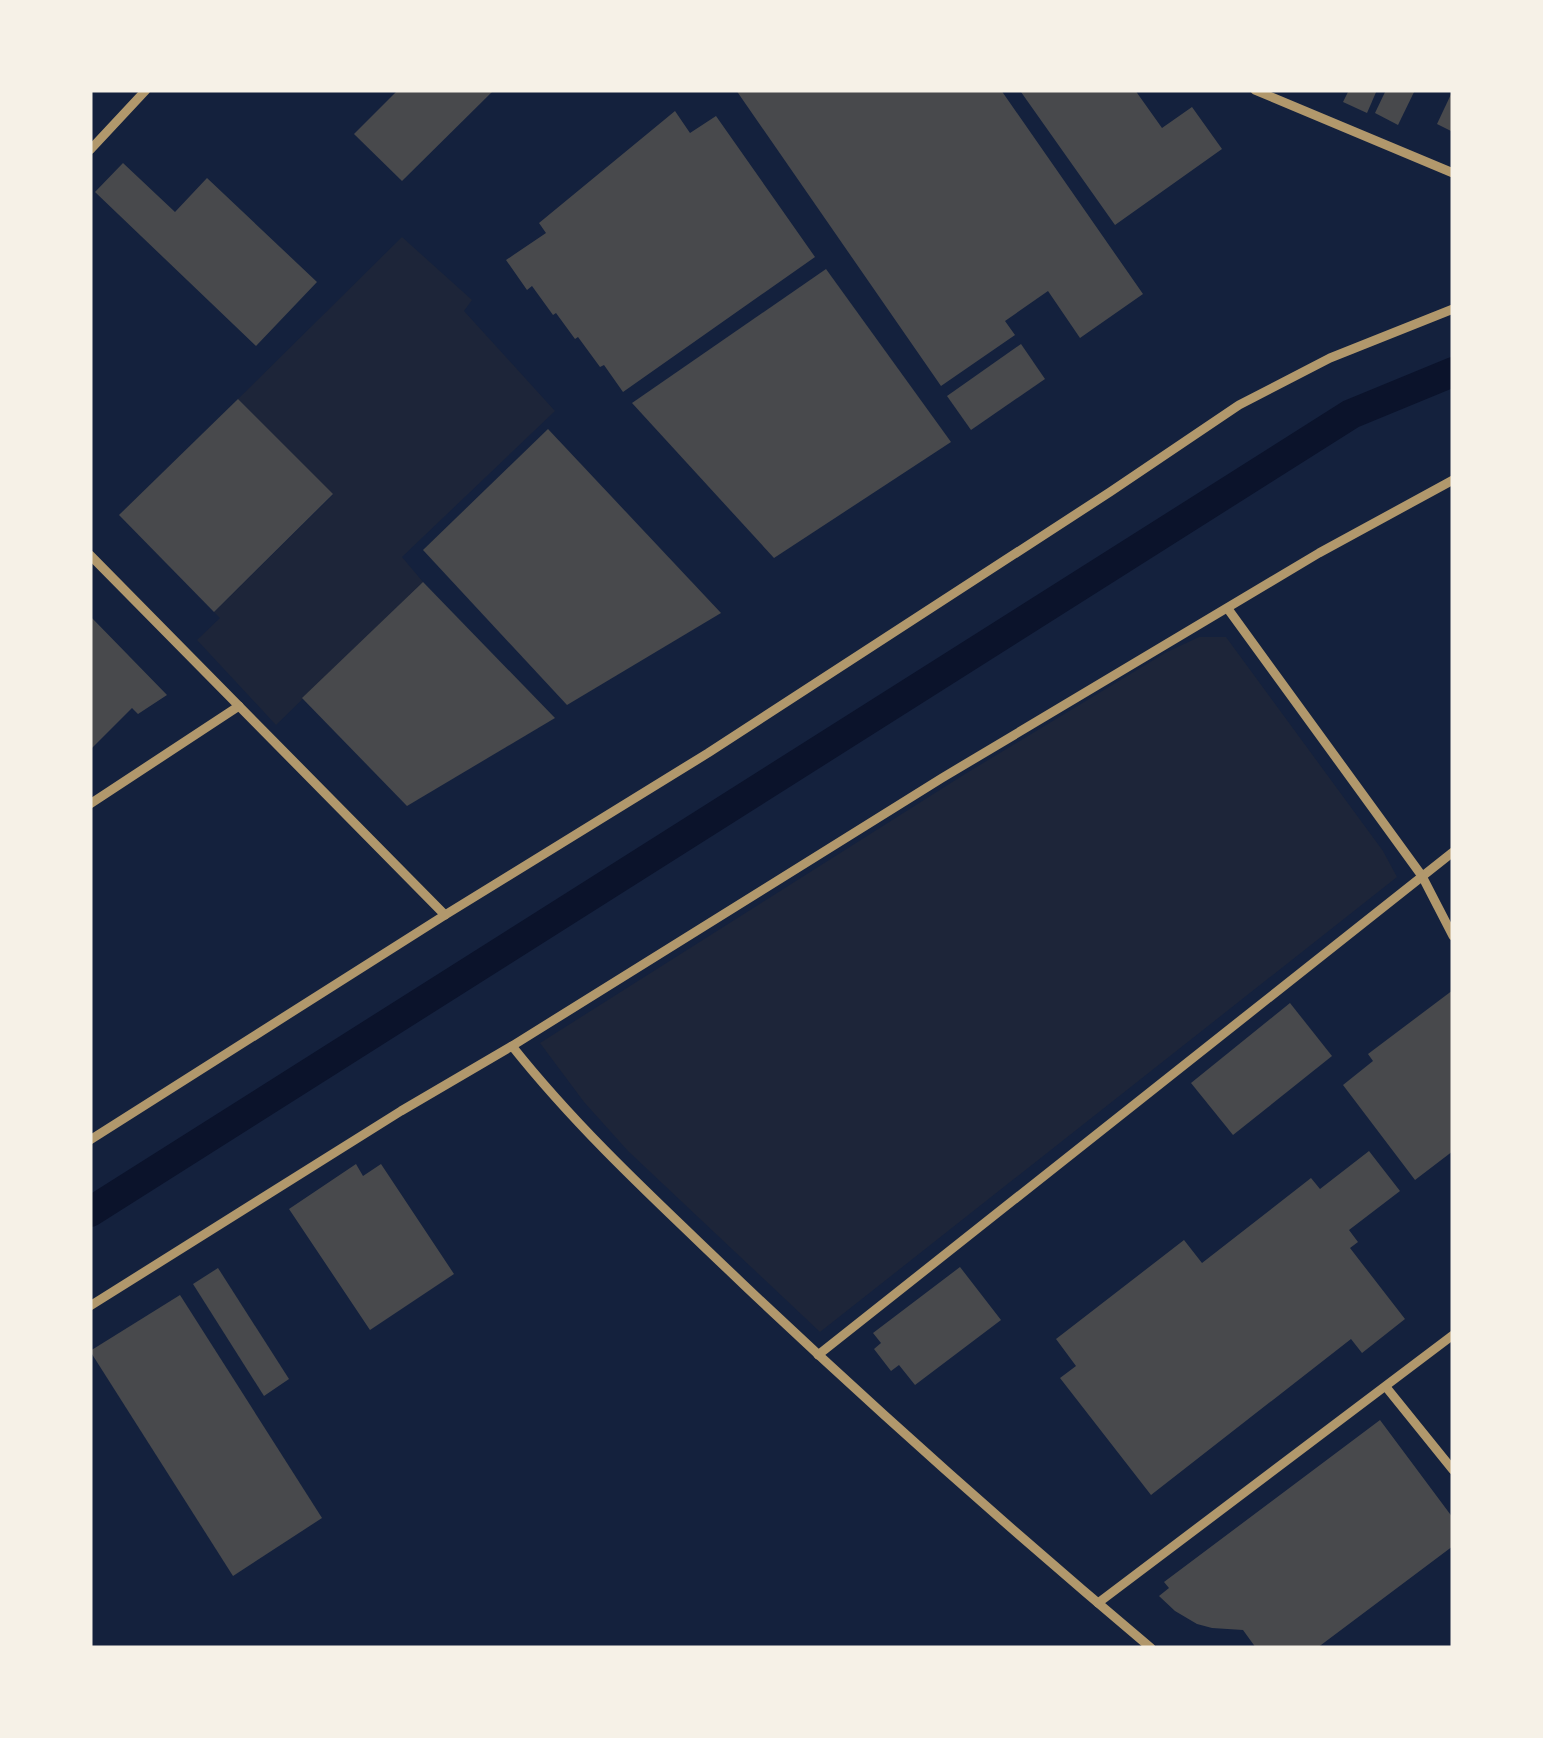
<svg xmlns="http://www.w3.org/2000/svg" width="1543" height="1738" font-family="Literata,serif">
  <rect width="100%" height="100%" fill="#14213d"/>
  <g fill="#1d2539">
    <polygon points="402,237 472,300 464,311 555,411 402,557 423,582 276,725 197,640 220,618 214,612 333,495 238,399"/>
    <polygon points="1199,637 1226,637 1383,851 1397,877 820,1332 628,1151 584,1102 540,1043 965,774 1165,653"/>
  </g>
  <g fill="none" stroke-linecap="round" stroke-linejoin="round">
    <polyline stroke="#0b132b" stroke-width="30" points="90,1212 1351,414 1453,372"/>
  </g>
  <g fill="#48494c">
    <polygon points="398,90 494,90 402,181 354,134"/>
    <polygon points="736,90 1001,90 1143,294 1080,338 1048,291 1005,321 1015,335 941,386"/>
    <polygon points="1023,90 1135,90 1162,128 1192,107 1222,149 1115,225 1021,92"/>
    <polygon points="1349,90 1377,90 1367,113 1343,102"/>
    <polygon points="1386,90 1415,90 1398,125 1375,113"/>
    <polygon points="1453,90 1453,132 1437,124"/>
    <polygon points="675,111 690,133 716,116 815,257 623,392 604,365 600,367 578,337 575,339 556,313 553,315 532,286 527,290 506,260 546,233 539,223"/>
    <polygon points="123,163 175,212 207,178 317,282 256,346 95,192"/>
    <polygon points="826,269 951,442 774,558 632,403"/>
    <polygon points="1021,344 1045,379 971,430 947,396"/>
    <polygon points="238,399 333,494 214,612 119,515"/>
    <polygon points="548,429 721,613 567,705 423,550"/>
    <polygon points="423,582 555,718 407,806 302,698"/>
    <polygon points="90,616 167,695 138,714 132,708 90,750"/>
    <polygon points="1453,990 1453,1151 1415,1180 1343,1085 1373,1061 1368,1054"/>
    <polygon points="1290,1003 1332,1056 1233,1135 1191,1083"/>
    <polygon points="1369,1151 1400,1191 1349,1230 1358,1242 1350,1248 1405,1319 1362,1353 1351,1339 1151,1495 1060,1378 1076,1366 1056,1339 1184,1240 1202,1263 1311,1178 1320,1189"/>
    <polygon points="356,1164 363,1176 381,1164 454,1274 370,1330 289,1209"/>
    <polygon points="960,1267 1001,1320 915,1385 899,1365 891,1371 874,1349 881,1343 873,1333"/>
    <polygon points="218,1268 289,1379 264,1396 193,1284"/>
    <polygon points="180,1295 322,1518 233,1576 90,1351"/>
    <polygon points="1380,1420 1453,1518 1453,1546 1317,1648 1256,1648 1243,1630 1212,1628 1197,1624 1175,1611 1159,1596 1169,1588 1164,1582"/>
  </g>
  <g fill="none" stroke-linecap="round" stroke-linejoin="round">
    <g stroke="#b1986c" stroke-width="9">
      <polyline points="1255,90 1453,173"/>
      <polyline points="90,150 146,90"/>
      <polyline points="90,555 445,915"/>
      <polyline points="1228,609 1422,876 1453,936"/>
      <polyline points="90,804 239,706"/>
      <path d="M 512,1046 C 582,1134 663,1207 744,1285 C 876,1410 1012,1531 1151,1648"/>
      <polyline points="90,1140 445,915 708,753 1110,492 1239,405 1330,358 1453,309"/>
      <polyline points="90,1306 401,1111 512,1046 942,778 1319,553 1453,480"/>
      <polyline points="818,1355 1453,852"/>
      <polyline points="1386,1387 1453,1470"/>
      <polyline points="1098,1603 1453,1335"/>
    </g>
  </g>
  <rect width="1543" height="1738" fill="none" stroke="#f6f1e7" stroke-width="185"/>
</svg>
